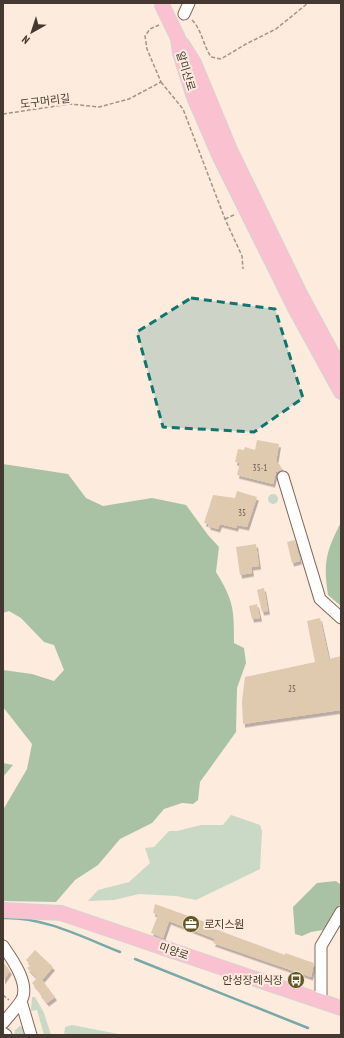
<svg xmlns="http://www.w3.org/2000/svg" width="344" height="1038" font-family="'PT Sans Narrow','Noto Sans KR',sans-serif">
  <defs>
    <filter id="shadow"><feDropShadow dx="2" dy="3.5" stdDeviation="0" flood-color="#0004"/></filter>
  </defs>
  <rect width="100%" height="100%" fill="#fdebde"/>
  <g fill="#c9d9c5">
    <circle cx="273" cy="499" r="5"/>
    <polygon points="231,815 260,825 262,831 260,869 196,900 176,896 139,894 114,900 88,901 98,890 129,882 150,863 145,848 154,847 169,831 177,831 201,825 223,825"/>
    <polygon points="32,997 35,997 44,1013 51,1035 44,1035 37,1010 31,1011"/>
    <polygon points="72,1025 118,1034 120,1035 64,1035 65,1027"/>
    <polygon points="20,1026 24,1028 26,1035 14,1035 15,1030"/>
  </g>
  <g fill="#a9c2a3">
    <path d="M 3,464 L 68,474 L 86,498 L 103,506 L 152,498 L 186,505 L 208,535 L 219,547 L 216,572 C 234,601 234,610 234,643 L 244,648 L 246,663 L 237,688 L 236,732 L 200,782 L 198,800 L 193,804 L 182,803 L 164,809 L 152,823 L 120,839 L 98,865 L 75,880 L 56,902 L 3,901 L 3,810 L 27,769 L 32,744 L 3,707 L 3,670 L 32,674 L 54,681 L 64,670 L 54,645 L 44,642 L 21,618 L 9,611 L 3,613 Z"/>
    <path d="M 341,522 L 341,606 L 328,595 C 323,562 326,552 341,522 Z"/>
    <polygon points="3,763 13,765 3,777"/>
    <polygon points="336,881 341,885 341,902 329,925 323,930 311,932 302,936 295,934 293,907 317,883"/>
  </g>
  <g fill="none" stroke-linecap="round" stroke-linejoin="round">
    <g stroke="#78a8a8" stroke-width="2.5">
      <path d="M 3,918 C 45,917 82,937 120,952"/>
      <polyline points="135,959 308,1028"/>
    </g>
  </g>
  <g fill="#dfcaaf" filter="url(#shadow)">
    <polygon points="257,440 279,444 276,462 280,465 282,470 276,472 273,484 237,475 240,463 235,462 238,449 244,450 245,447 255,450"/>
    <polygon points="237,491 257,497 247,527 237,525 236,528 220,524 218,529 208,526 209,524 204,523 213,495 235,498"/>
    <polygon points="295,540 300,561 292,563 287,542"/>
    <polygon points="256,544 259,566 251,567 252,573 240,575 236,547"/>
    <polygon points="264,588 268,611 262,612 257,590"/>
    <polygon points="257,604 260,618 252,619 249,606"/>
    <polygon points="320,618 329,659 341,656 341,710 243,724 242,701 245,677 315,662 307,621"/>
    <polygon points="155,904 208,923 207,926 285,955 285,953 314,963 311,977 213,943 215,939 169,921 163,938 151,933 158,915 153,913"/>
    <polygon points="35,950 53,967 42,980 55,997 47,1003 39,993 40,992 32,983 37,978 27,968 31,965 26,960"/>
    <polygon points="3,962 10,971 3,981"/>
  </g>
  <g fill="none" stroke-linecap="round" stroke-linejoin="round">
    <g stroke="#836957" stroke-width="13">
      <g id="minor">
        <polyline points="184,14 189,3"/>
        <polyline points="283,477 320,599 341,618"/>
        <path d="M 3,946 C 12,959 31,985 21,1001 C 16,1008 9,1016 3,1023"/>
        <polyline points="321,1000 321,946 341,912"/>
        <polyline points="21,1001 31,1035"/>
        <polyline points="3,1033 6,1035"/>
      </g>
    </g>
    <g stroke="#d6d3d1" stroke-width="16">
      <g id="major">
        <polyline points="178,38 180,53 194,97 220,157 296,310 341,392"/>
        <polyline points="182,44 194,63 230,150 300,294 341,370"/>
        <polyline points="3,910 61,913 341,1008"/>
      </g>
    </g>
    <g stroke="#a39389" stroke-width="1.5" stroke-dasharray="4 2" stroke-linecap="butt">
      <path d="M 192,20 C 202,30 203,45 211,57 L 221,59 L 246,44 L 276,29 L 308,3"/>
      <polyline points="161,82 183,109 225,219 242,256 243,269"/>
      <polyline points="3,114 70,104 99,107 129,99 161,82 147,49 145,36 150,29 159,25"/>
      <polyline points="225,219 236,214"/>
      <polyline points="3,995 9,1000"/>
    </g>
    <use href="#minor" stroke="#fff" stroke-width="11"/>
    <use href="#major" stroke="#fac1d0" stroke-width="14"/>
    <g stroke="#d6d3d1" stroke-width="16" stroke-linecap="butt">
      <polyline id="major-bridge" points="161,3 178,38"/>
    </g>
    <use href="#major-bridge" stroke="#fac1d0" stroke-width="14"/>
  </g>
  <path fill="#0f766e" fill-opacity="0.2" stroke="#0f766e" stroke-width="3" stroke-dasharray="8 5" stroke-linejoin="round" d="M 191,298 L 275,309 L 303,398 L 254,432 L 163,427 L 137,332 Z"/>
  <defs>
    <g id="office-disc" transform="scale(0.9)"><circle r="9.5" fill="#635723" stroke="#fdebde"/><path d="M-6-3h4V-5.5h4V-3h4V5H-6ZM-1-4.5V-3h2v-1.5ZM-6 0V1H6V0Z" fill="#fff"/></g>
    <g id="bus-disc" transform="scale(0.9)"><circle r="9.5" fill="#635723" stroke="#fdebde"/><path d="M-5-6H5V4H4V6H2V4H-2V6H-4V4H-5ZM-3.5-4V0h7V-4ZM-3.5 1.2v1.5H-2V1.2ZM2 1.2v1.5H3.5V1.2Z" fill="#fff"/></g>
  </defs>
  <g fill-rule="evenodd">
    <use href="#office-disc" x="191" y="924"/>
    <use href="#bus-disc" x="296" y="980"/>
  </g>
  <g text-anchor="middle" stroke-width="4" stroke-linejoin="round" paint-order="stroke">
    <g font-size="9" fill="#6b5c50">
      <text x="260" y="471">35-1</text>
      <text x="242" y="516">35</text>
      <text x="292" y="692">25</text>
    </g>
    <g font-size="11" fill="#443830" stroke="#fdebde">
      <text transform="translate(186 71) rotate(73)" y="4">알미산로</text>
      <text transform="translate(45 101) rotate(-7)" y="4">도구머리길</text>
      <text transform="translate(174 951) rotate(19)" y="4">미양로</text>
    </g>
    <g font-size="11" fill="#443830" stroke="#fdebde" text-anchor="start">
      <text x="204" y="928">로지스원</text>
      <text x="283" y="984" text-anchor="end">안성장례식장</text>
    </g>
  </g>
  <rect width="344" height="1038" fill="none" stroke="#443830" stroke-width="8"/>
  <g transform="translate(32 32) rotate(219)" stroke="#fdebde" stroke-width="3" paint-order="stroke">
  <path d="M0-3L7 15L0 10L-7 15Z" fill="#443830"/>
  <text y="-6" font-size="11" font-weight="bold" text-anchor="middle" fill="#443830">N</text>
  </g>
</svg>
